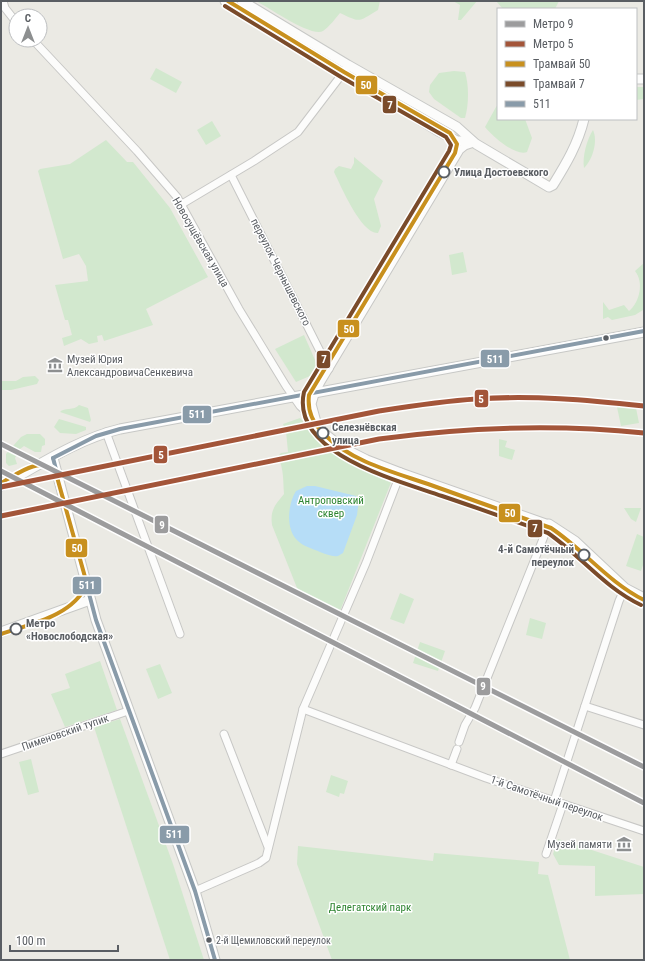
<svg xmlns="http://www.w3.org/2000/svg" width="645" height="961" font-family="'Roboto Condensed',sans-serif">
  <rect width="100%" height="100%" fill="#ebeae4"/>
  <g fill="#d2e8ce">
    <path d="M 256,1 L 380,1 L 378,10 C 358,22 361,23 340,13 C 336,18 329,27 323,31 C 312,38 268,7 256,1 Z"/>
    <polygon points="453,1 477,1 461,20 458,20 460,5"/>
    <polygon points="496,1 559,1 555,9 503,9"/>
    <polygon points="156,68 182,82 176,93 150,79"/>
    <path d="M 454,71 L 465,72 C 469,85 469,104 465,118 L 461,118 L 434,99 L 429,92 L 430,85 L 439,73 Z"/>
    <polygon points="636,87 644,87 644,99 636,100"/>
    <path d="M 498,105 L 498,119 L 525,119 L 532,138 L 527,152 C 516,157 492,136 485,127 L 496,107 Z"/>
    <polygon points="212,121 221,136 206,145 197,130"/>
    <path d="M 593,130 C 598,141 593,159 584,168 C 582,157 587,139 593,130 Z"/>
    <polygon points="106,140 127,162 133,162 170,208 208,277 146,309 153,325 104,341 102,335 97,336 98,342 89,344 81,339 64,346 62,338 72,335 68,320 65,320 55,285 88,281 86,266 79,254 63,259 38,171 40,169 70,164"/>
    <path d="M 354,157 L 383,181 L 374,199 L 381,226 L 378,233 C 361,234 341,186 334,172 L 335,169 L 339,166 L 351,169 L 354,163 Z"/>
    <polygon points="463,252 467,272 452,275 449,255"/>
    <path d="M 644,263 L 643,310 L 635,315 L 612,320 L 608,317 L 603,319 L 603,302 L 609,310 L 624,305 L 629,311 C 640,302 644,282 635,271 Z"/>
    <polygon points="304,335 319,369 317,373 296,382 275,349"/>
    <polygon points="35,376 39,380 37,384 11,390 1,390 1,381 16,381 23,377"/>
    <polygon points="635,403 639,423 621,426 617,407"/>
    <path d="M 79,405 L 88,408 L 91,420 L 90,422 L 60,412 C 64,407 74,411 79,405 Z"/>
    <path d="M 300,418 C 331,453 348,464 392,480 L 340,611 L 301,598 L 272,525 C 270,510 275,505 284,494 C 283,480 284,470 278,456 L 281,453 L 288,452 L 286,431 L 283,424 Z"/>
    <polygon points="59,419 86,427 86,430 76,434 60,433 54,427"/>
    <polygon points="27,434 40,434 45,439 45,445 42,446 41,452 35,452 24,446 20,449 15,458 17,464 9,466 6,463 6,454 21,437"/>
    <polygon points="499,439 507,441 505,447 515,450 512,460 499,456"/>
    <polygon points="624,508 641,508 636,522 631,519"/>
    <polygon points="637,534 644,537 644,562 641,571 626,566"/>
    <polygon points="400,593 414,599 404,624 390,619"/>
    <polygon points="530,618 546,623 542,639 526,635"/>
    <polygon points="420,642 445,651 438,671 413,663"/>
    <polygon points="100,661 117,710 65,727 51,694 70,688 65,674"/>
    <polygon points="160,664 172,693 158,699 146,669"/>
    <polygon points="120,719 173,864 204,960 170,960 94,727"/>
    <polygon points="31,759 39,792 28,795 19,762"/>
    <polygon points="331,775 348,781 344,794 340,793 339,797 326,792"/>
    <polygon points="558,839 644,867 644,894 595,896 595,866 559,865 553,854"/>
    <polygon points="298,846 433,861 434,853 539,862 538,874 548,875 570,960 332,960 297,864"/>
  </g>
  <path fill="#b6ddf7" d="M 307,486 L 315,486 L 356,496 L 359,499 L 357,515 L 343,553 L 338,556 C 332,557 326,554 320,552 C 313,549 303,546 298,541 C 285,530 288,503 296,491 Z"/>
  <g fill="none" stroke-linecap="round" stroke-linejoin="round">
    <g stroke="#c7c7c5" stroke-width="9">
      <g id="street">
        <polyline points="3,1 5,8 16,22"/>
        <polyline points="33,40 137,151 177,197 239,309 286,386 300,406 317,422"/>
        <polyline points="231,175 329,369"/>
        <polyline points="182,204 254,161 298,132 346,69"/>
        <polyline points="106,432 180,634"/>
        <polyline points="585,706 644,725"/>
        <polyline points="303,709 486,778 644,831"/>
        <polyline points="224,734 268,847"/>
        <polyline points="459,742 465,725 475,708 549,524 401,472 367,459 343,447 324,432 317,422 312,404 315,394 321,382 460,150 465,146 474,143"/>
        <polyline points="1,754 128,711"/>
        <polyline points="451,765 457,749"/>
        <polyline points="554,801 619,601 625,588"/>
        <polyline points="546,854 563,804"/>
        <polyline points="195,891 259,863 266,858 303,709 366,563 401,472"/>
      </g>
    </g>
    <g stroke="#c7c8c6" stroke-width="11">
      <g id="secondary">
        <polyline points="225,1 440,132 457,141 472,141"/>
        <path d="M 242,1 L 348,65 L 457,127 L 476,144 L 549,187 L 553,185 C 566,164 578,144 584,119"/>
        <polyline points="636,79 644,79"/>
        <polyline points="53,458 96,620 195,891 215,960"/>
        <path d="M 1,486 C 39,465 78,439 120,429 L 644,332"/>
        <polyline points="549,524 575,541 625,588 644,598"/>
        <polyline points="1,632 90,600"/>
      </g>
    </g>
    <use href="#street" stroke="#fcfcfb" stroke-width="7"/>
    <use href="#secondary" stroke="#fcfcfb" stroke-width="9"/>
    <g stroke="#fff" stroke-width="7">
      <g id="bus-1">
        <polyline points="53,458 96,436 120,429 644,331"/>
        <polyline points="53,458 96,620 195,891 215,960"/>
      </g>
    </g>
    <use href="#bus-1" stroke="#899ba9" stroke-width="4"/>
    <g stroke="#fff" stroke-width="7">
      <g id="tram-1">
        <path d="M 228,1 L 344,72 L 450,133 L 457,144 L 455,153 L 309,395 C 307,412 313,423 325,435 C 352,462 393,472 428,484 C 469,499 510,513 551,528 C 584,550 608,582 644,600"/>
        <path d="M 1,483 C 18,474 37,457 55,470 L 87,584 C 73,616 31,624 1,634"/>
      </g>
    </g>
    <g stroke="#fff" stroke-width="7">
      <path id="tram-2" d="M 225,6 L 341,77 L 446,137 L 451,145 L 449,151 L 304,392 C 290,454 400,481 442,496 C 478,508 513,521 548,533 C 581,556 605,588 641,605"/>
    </g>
    <use href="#tram-1" stroke="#c8901e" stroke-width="4"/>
    <use href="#tram-2" stroke="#7a4b2a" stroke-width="4"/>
    <g stroke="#fff" stroke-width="8">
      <g id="metro-1">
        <polyline points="1,444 644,767"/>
        <polyline points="1,471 644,803"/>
      </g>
    </g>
    <g stroke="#fff" stroke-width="8">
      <g id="metro-2">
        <path d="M 1,487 L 379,411 C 411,406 443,401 476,399 C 532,395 588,400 644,406"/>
        <path d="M 1,516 L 379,439 C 468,427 555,424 644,433"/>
      </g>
    </g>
    <use href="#metro-1" stroke="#9c9c9d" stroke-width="5"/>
    <use href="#metro-2" stroke="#a35539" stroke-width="5"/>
  </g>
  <defs>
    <g id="museum-bare" transform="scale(1.2)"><path d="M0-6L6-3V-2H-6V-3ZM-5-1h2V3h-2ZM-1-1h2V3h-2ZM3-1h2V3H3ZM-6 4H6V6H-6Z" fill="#8d8f90" stroke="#fff" stroke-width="2.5" paint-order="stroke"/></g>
  </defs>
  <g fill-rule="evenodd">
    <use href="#museum-bare" x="55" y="365"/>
    <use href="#museum-bare" x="624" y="844"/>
  </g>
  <g fill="#fff" stroke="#5a5e63" stroke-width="2">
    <circle cx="444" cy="172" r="5.5"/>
    <circle cx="323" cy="433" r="5.5"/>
    <circle cx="584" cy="555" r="5.5"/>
    <circle cx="16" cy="629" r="5.5"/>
  </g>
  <g fill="#5a5e63" stroke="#fff" stroke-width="1.5">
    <circle cx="606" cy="338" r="3.5"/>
    <circle cx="209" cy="940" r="3.5"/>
  </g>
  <g text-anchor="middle" stroke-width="3" stroke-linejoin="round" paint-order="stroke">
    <g font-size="10" fill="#5a5e63" stroke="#fff" text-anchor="start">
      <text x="216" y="944">2-й Щемиловский переулок</text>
    </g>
    <g font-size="11" font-weight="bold" fill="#5a5e63" stroke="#fff" text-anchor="start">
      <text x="454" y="176">Улица Достоевского</text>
      <text x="332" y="431">Селезнёвская<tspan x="332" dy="13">улица</tspan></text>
      <text x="574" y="553" text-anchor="end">4-й Самотёчный<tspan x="574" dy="13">переулок</tspan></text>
      <text x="26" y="627">Метро<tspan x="26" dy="13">«Новослободская»</tspan></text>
    </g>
    <g font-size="11" fill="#5a5e63" stroke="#fff">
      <text transform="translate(201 242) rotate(60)" y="4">Новосущёвская улица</text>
      <text transform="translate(281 272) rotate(63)" y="4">переулок Чернышевского</text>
      <text transform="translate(65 732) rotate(-19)" y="4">Пименовский тупик</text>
      <text transform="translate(547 798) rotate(19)" y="4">1-й Самотёчный переулок</text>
    </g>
    <g font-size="11" fill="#5a5e63" stroke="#fff" text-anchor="start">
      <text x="67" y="363">Музей Юрия<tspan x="67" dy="13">АлександровичаСенкевича</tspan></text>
      <text x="612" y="848" text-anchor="end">Музей памяти</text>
    </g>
    <g font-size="11" fill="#2f8532" stroke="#fff">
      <text x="331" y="504">Антроповский<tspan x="331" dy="13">сквер</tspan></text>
      <text x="370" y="911">Делегатский парк</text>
    </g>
  </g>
  <g stroke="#fff" stroke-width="1.5">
    <rect x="355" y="75" width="23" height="20" rx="4" fill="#c8901e"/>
    <rect x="382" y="95" width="15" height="19" rx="4" fill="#7a4b2a"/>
    <rect x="337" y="319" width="23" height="19" rx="4" fill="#c8901e"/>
    <rect x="480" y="349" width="30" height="19" rx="4" fill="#899ba9"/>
    <rect x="316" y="350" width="15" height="19" rx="4" fill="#7a4b2a"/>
    <rect x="474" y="389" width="15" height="19" rx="4" fill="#a35539"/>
    <rect x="182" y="405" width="30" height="19" rx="4" fill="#899ba9"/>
    <rect x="153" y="445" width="15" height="19" rx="4" fill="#a35539"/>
    <rect x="498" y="503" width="23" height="20" rx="4" fill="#c8901e"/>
    <rect x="154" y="515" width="15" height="19" rx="4" fill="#9c9c9d"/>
    <rect x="527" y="519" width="16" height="19" rx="4" fill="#7a4b2a"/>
    <rect x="65" y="538" width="23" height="20" rx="4" fill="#c8901e"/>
    <rect x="72" y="576" width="30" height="19" rx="4" fill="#899ba9"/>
    <rect x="476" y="677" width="15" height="19" rx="4" fill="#9c9c9d"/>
    <rect x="159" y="825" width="31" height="19" rx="4" fill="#899ba9"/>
  </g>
  <g font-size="11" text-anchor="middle" font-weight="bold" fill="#fff">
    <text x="366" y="89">50</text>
    <text x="390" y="109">7</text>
    <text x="349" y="333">50</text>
    <text x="495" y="363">511</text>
    <text x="324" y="363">7</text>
    <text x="481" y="403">5</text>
    <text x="197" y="418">511</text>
    <text x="161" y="459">5</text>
    <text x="510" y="517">50</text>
    <text x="162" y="529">9</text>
    <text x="535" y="532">7</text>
    <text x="77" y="552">50</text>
    <text x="87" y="589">511</text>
    <text x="483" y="690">9</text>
    <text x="174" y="838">511</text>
  </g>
  <rect width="645" height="961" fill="none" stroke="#5a5e63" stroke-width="4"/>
  <rect x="497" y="8" width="140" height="112" fill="#ffffff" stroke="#bdbfc1"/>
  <rect x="505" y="21" width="20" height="6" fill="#9c9c9d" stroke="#bdbfc1"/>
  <text x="533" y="28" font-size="12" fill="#5a5e63">Метро 9</text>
  <rect x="505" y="41" width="20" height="6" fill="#a35539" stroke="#bdbfc1"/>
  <text x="533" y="48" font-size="12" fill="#5a5e63">Метро 5</text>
  <rect x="505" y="61" width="20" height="6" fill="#c8901e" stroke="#bdbfc1"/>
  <text x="533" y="68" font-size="12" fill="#5a5e63">Трамвай 50</text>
  <rect x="505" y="81" width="20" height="6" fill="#7a4b2a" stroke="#bdbfc1"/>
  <text x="533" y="88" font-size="12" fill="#5a5e63">Трамвай 7</text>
  <rect x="505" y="101" width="20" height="6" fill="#899ba9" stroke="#bdbfc1"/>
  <text x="533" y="108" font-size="12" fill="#5a5e63">511</text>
  <g transform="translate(28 28)"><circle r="19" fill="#ffffff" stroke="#bdbfc1"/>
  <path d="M0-3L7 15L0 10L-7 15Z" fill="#8d8f90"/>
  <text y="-6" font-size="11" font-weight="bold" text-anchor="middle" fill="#5a5e63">С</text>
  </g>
  <path d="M10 945v6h108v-6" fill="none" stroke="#5a5e63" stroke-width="2"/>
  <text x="16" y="945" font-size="12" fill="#5a5e63" stroke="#ffffff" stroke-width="3" paint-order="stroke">100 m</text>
</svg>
